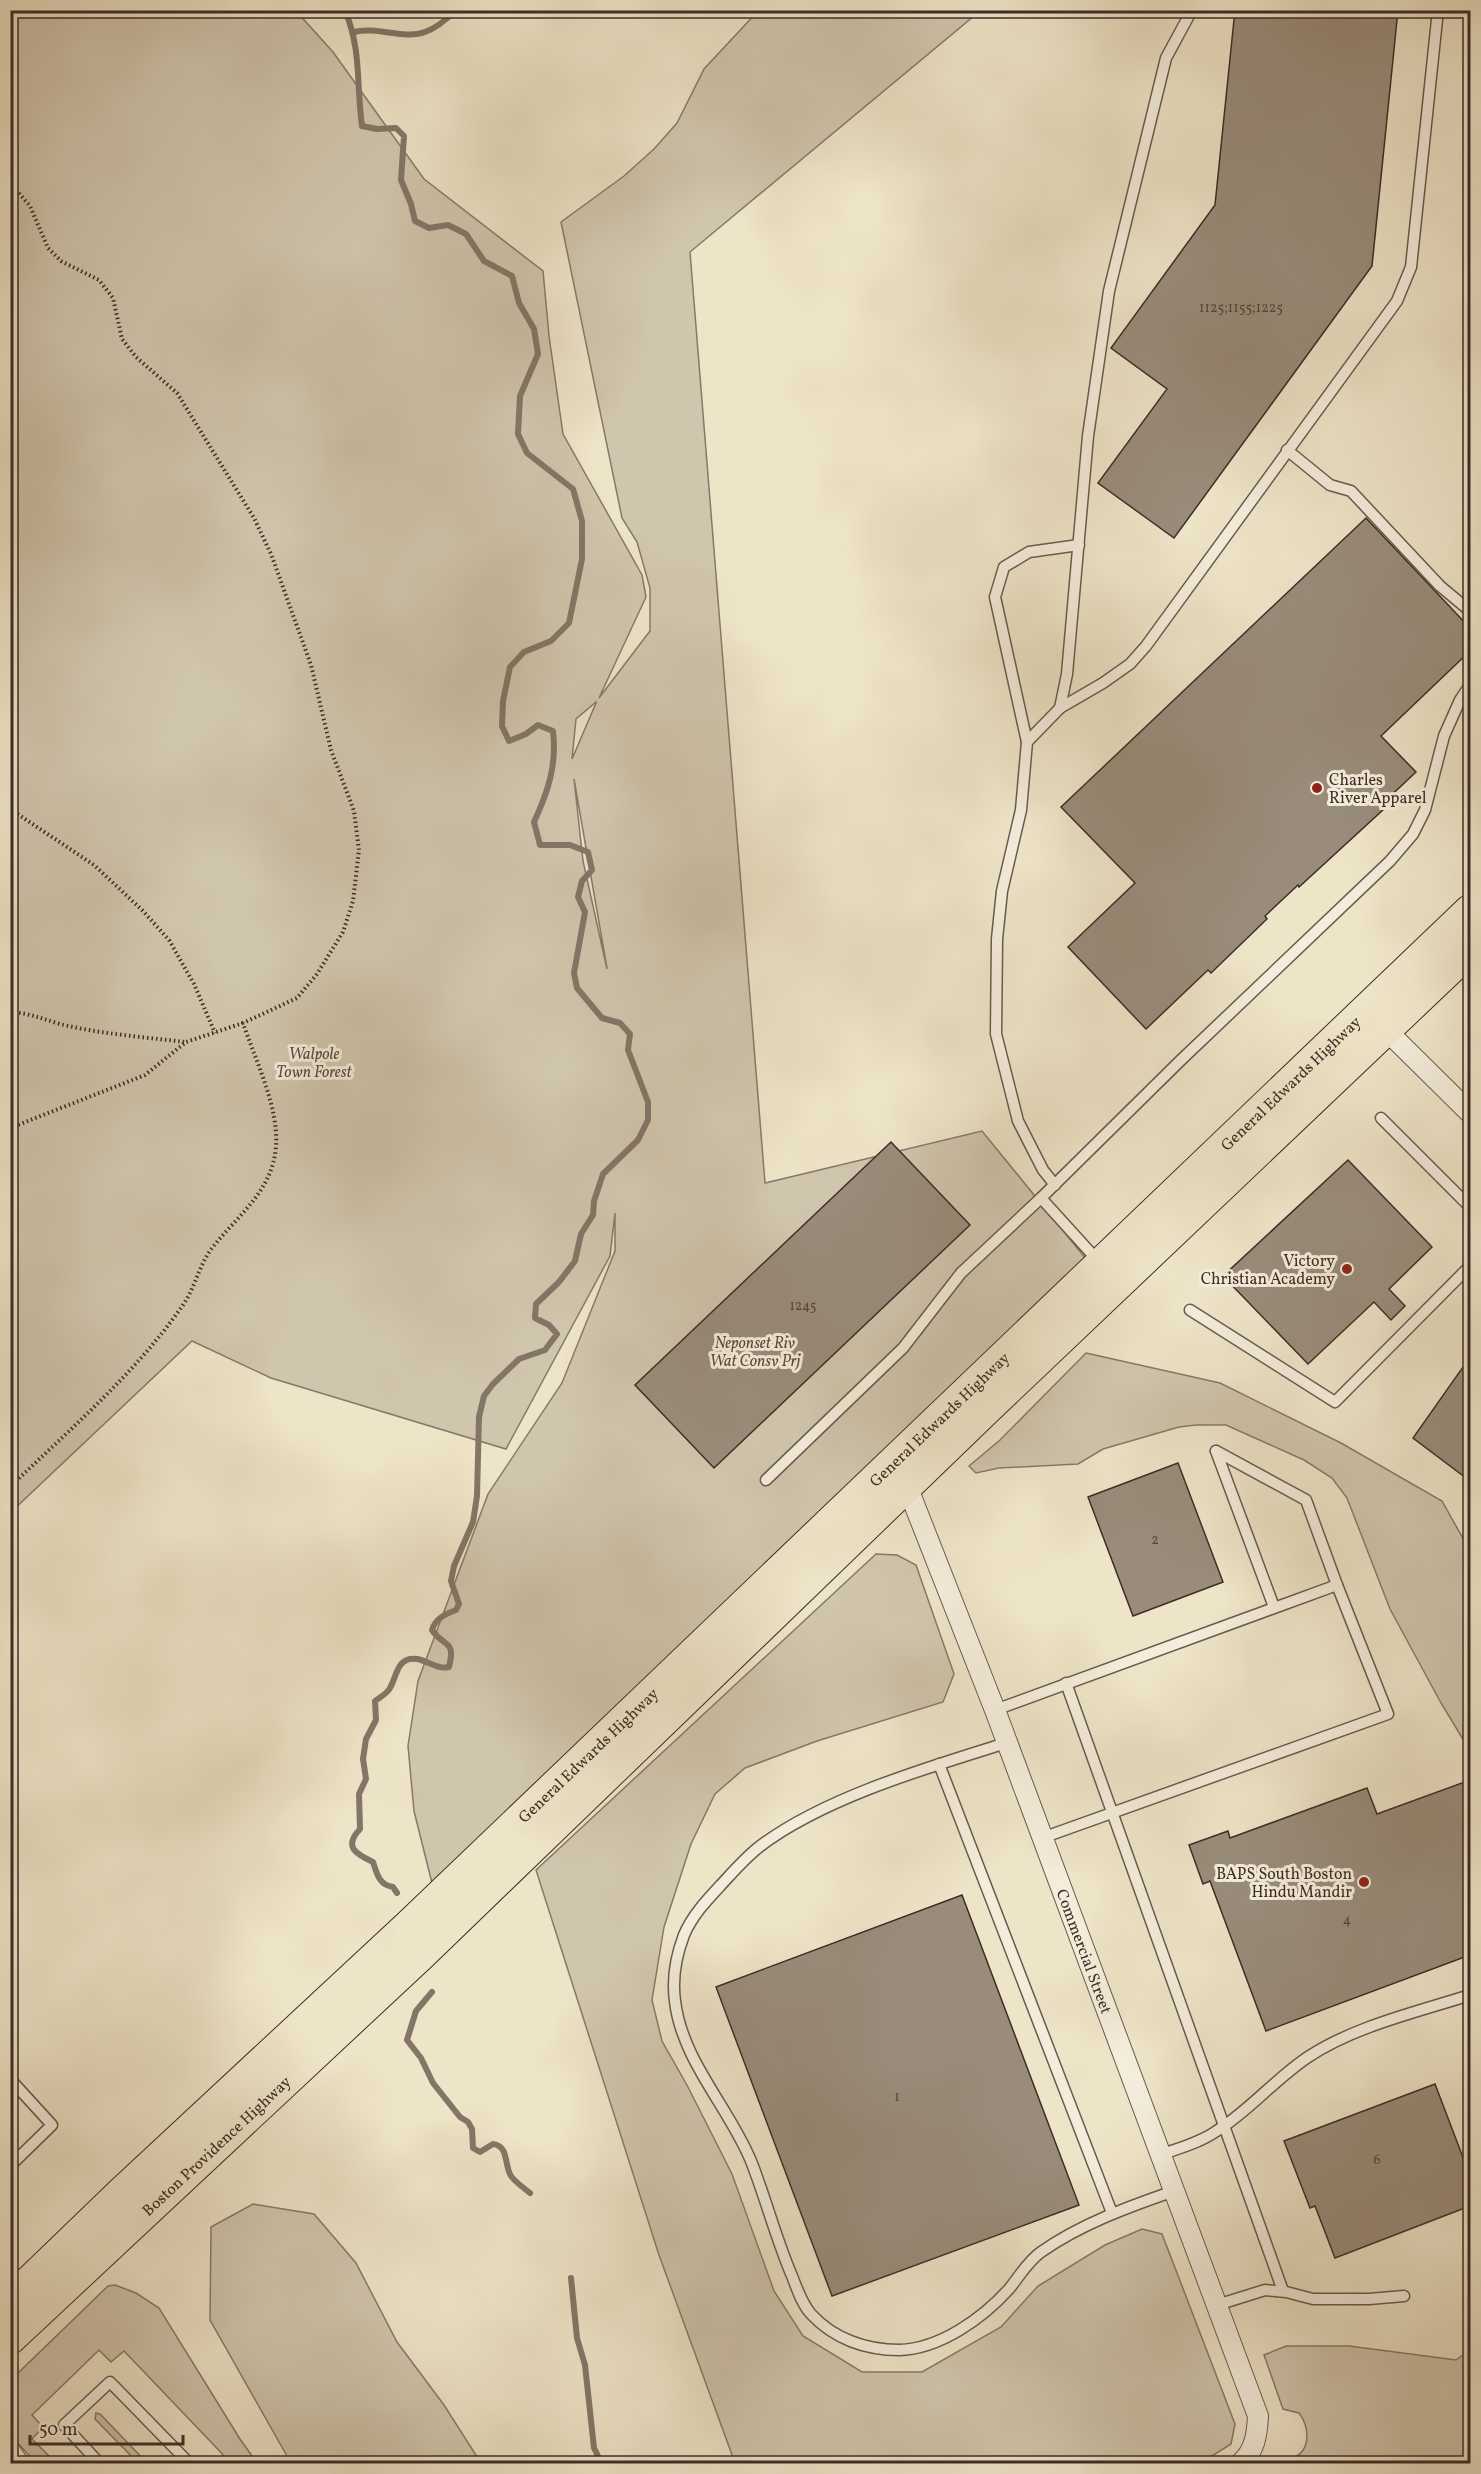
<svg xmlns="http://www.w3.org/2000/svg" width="1481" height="2474" font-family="Vollkorn,serif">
  <rect width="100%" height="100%" fill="#eee4c8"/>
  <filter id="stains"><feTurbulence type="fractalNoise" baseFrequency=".00333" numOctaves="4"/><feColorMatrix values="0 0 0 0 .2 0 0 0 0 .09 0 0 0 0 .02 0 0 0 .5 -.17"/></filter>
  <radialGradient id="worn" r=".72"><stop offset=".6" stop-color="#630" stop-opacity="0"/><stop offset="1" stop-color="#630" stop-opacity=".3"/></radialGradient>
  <g fill="#d0c5ad" stroke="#86796a" stroke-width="1.5" fill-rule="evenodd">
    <path d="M 11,11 L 296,11 L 333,52 L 424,179 L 543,271 L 549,336 L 563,434 L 642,575 L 646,597 L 599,698 L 650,631 L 650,588 L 637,542 L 622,518 L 561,222 L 624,176 L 654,149 L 677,123 L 704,69 L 758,11 L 980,11 L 690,252 L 765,1183 L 982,1131 L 1091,1265 L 432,1883 L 414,1811 L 408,1746 L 418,1681 L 488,1494 L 562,1383 L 615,1251 L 615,1213 L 610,1256 L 506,1449 L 271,1378 L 192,1341 L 11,1512 ZM 596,702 L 596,703 L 572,759 L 576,719 ZM 574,779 L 607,968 L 607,969 L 583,861 Z"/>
    <polygon points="1086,1353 1220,1383 1341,1443 1442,1501 1470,1551 1470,1747 1464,1741 1441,1703 1390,1609 1347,1498 1332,1478 1304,1460 1226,1425 1196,1425 1179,1427 1103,1449 1078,1464 999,1468 976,1473 969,1466 1000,1440"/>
    <polygon points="876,1554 897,1555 916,1565 954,1674 943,1702 817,1741 745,1768 715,1794 691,1844 664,1927 652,2000 662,2041 688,2087 732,2174 774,2291 803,2336 862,2372 922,2372 1001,2327 1038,2286 1105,2245 1142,2229 1162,2234 1235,2424 1231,2444 1201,2463 735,2463 659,2255 536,1870"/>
    <polygon points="253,2204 314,2214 356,2263 397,2342 444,2405 481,2463 291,2463 210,2320 211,2227"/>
    <path d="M 115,2285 L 136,2293 L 159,2308 L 240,2439 L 257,2463 L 231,2463 L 124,2351 L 111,2362 L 99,2350 L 32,2415 L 43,2427 L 32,2439 L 56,2463 L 37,2463 C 29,2455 14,2442 10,2430 C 7,2418 10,2389 14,2377 L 108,2286 Z"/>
    <path d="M 1286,2346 L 1349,2346 L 1456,2360 L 1470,2350 L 1470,2463 L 1275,2463 C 1281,2460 1287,2461 1293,2458 C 1312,2450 1309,2426 1299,2413 L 1283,2409 L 1264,2355 Z"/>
    <polygon points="96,2413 100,2414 147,2463 138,2463 95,2419"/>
  </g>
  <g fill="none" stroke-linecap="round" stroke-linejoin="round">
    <g stroke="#837667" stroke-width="6">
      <path d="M 345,10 C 362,52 356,83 362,126 L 377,129 L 396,128 L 404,136 L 401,180 L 411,204 L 415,221 L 429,228 L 448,225 L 466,234 L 484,261 L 512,276 L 519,303 L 534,329 L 538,354 L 520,396 L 518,434 L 527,453 L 573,489 L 582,521 L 582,559 L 569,623 L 551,641 L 524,652 L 510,667 L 503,701 L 502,726 L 509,741 L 526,734 L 538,725 L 553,731 C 557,765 548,792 534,822 L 540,845 L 570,845 L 588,852 L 592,870 L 582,881 L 578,897 L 585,912 L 574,973 L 577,988 L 602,1018 L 620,1023 L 630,1034 L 628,1050 L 648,1102 L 648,1120 L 638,1140 L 603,1174 L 594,1201 L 593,1215 L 581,1234 L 575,1261 L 559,1282 L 536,1304 L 535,1318 L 549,1325 L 557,1334 L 545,1350 L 519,1359 L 493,1384 L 484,1396 L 479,1417 L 477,1496 L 473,1522 L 454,1566 L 451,1581 L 459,1604 L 456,1610 C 445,1614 435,1619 432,1630 C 444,1648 456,1639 449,1667 C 438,1670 429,1661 417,1659 C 397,1656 397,1676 390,1688 C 387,1694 380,1697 375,1701 L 376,1720 L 366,1739 L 363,1759 L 366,1779 L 359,1794 L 360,1829 C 343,1847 356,1854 373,1862 C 377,1874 379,1885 393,1887 L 397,1893"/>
      <polyline points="505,10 506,10"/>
      <path d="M 354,32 C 377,26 404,40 425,32 C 437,28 447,19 456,10"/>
      <path d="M 432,1992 L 416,2011 L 407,2040 L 421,2058 L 433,2083 L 460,2117 L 468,2122 L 472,2129 L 473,2148 L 480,2152 L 493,2144 C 509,2146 504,2165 511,2176 C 515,2182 524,2188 530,2193"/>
      <polyline points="571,2278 577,2338 585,2365 594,2448 602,2464"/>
    </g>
  </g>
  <g fill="#998c7b" stroke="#3d2d27" stroke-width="1.5">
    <polygon points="1235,10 1398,10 1372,266 1174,538 1098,483 1167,389 1111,348 1215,205"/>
    <polygon points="1366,518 1470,628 1470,651 1381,736 1416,772 1381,805 1385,808 1299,887 1298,885 1265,916 1267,919 1211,973 1208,970 1146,1029 1068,947 1135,883 1061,807"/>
    <polygon points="891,1142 970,1225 714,1468 635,1385"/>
    <polygon points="1348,1160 1432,1247 1389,1289 1405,1306 1391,1320 1374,1302 1308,1364 1223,1276"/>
    <polygon points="1470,1357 1470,1481 1413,1438"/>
    <polygon points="1178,1463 1223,1582 1133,1616 1088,1497"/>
    <polygon points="1470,1780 1470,1955 1266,2031 1210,1881 1203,1884 1189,1845 1228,1831 1230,1838 1367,1788 1377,1814"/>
    <polygon points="962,1895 1079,2205 832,2296 716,1987"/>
    <polygon points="1435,2084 1470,2176 1470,2206 1335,2258 1315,2206 1310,2208 1284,2141"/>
  </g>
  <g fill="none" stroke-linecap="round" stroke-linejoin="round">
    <g stroke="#695b4f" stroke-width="13">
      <g id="lane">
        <polyline points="1287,450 1330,485 1351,491 1440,586 1470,611"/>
        <polyline points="1060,708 1067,674 1088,436 1109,291 1166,58 1192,10"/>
        <polyline points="1027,742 995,597 1004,567 1029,552 1079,545"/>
        <polyline points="1381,1118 1470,1207"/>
        <polyline points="1055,1185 1043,1170 1018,1121 996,1034 997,939 1002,891 1021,810 1027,742 1060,708 1103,683 1130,664 1146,646 1397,301 1411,267 1438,10"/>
        <polyline points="1041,1198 1181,1060 1390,861 1413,834 1425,810 1444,736 1460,700 1470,685"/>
        <polyline points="1190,1310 1335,1402 1470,1266"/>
        <polyline points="1216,1451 1274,1607"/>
        <polyline points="766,1480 903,1348 961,1273 1041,1198 1100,1263"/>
        <polyline points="1066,1683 1283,2291"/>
        <polyline points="995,1710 1337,1585 1306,1500 1216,1451"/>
        <path d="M 1006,1743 C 929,1767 823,1798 759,1847 C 745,1858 732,1873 720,1886 C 706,1901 692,1916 684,1935 C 676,1956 672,1979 675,2001 C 682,2061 729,2107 751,2161 C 766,2199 776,2239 792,2276 C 797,2289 802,2304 811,2314 C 834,2339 866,2350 899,2350 C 940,2349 983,2318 1009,2289 C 1019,2277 1027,2262 1041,2252 C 1081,2224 1128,2207 1174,2191"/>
        <polyline points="939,1764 1112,2213"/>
        <polyline points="1042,1838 1388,1714 1337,1585"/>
        <polyline points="10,2079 52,2125 10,2166"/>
        <path d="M 1160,2155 C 1179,2148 1199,2143 1215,2132 C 1248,2112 1275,2079 1308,2057 C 1355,2026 1417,2012 1470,1995"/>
        <polyline points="1217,2305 1265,2290 1286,2292 1313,2299 1369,2299 1404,2296"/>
        <polyline points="100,2464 64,2425 110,2382 190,2464"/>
      </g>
    </g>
    <g stroke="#695b4f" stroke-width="22">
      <g id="street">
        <polyline points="1386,1030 1470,1113"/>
        <path id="s1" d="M 907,1486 L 995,1710 L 1258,2416 C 1257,2435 1255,2451 1240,2464"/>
        <polyline points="10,2451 19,2464"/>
      </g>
    </g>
    <g stroke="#3d2d27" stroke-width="34">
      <g id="primary">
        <path id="s2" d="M 10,2301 L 123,2192 L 408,1927 L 1470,911"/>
        <path id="s3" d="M 10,2338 L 421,1954 L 988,1407 L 1470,949"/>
      </g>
    </g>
    <g stroke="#3d2d27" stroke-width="4" stroke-dasharray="1.5 3" stroke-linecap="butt">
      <path d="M 10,183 L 30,206 L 48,248 L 61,261 L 99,280 L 113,298 L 122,339 L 136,357 L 177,393 L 254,518 L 271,554 L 311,665 L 331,750 L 354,811 L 359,850 L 353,901 L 343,932 L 317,974 L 297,998 L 243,1023 C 255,1059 279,1108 276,1146 C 273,1191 237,1216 212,1248 C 199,1265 195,1288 183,1305 C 135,1374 70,1429 10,1487"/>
      <polyline points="10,809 94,865 142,910 169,940 194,984 215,1033"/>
      <path d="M 10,1012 C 29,1013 43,1019 60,1024 C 100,1034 144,1037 185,1042"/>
      <polyline points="10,1128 145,1075 186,1042 243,1023"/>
    </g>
    <use href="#lane" stroke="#f4eddb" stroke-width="10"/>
    <use href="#street" stroke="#f4eddb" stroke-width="20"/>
    <use href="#primary" stroke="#eee4c8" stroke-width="32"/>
  </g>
  <g fill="#8f2418" stroke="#f4eddb" stroke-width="2">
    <circle cx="1317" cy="788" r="6"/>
    <circle cx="1347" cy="1269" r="6"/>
    <circle cx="1364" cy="1882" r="6"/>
  </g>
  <g text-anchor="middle" stroke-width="6" stroke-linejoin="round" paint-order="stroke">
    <g font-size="14" fill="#54453c">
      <text x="1241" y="312">1125;1155;1225</text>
      <text x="803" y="1310">1245</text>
      <text x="1155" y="1544">2</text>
      <text x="1347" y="1924">4</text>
      <text x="897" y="2101">1</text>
      <text x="1377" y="2164">6</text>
    </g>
    <g font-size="16" fill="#3d2d27" stroke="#f4eddb" text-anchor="end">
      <text x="1329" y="785" text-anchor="start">Charles<tspan x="1329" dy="18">River Apparel</tspan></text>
      <text x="1335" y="1266">Victory<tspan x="1335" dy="18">Christian Academy</tspan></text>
      <text x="1352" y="1879">BAPS South Boston<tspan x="1352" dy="18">Hindu Mandir</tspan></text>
    </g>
    <g font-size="16" font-style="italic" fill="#5a4b42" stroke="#f4eddb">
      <text x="314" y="1059">Walpole<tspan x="314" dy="18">Town Forest</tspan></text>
      <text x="755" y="1348">Neponset Riv<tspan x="755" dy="18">Wat Consv Prj</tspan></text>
    </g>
    <g font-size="16" fill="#3d2d27" stroke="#f4eddb">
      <text dy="6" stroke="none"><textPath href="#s2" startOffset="1767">General Edwards Highway</textPath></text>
      <text dy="6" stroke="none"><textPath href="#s2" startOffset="1281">General Edwards Highway</textPath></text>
      <text dy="6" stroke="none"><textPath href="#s2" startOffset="795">General Edwards Highway</textPath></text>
      <text dy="6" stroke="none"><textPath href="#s1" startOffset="498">Commercial Street</textPath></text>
      <text dy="6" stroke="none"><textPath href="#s3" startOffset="282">Boston Providence Highway</textPath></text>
    </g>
  </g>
  <rect width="1481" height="2474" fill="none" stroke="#eee4c8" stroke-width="36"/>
  <rect x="12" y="12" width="1457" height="2450" fill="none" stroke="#3d2d27" stroke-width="3"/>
  <rect x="18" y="18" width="1445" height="2438" fill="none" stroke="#3d2d27" stroke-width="1.5"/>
  <path d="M30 2435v9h153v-9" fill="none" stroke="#3d2d27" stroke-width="3"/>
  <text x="39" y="2435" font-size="18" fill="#3d2d27" stroke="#f4eddb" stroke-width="4.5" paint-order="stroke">50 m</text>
  <rect width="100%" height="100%" filter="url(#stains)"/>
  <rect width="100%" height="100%" fill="url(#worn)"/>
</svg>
